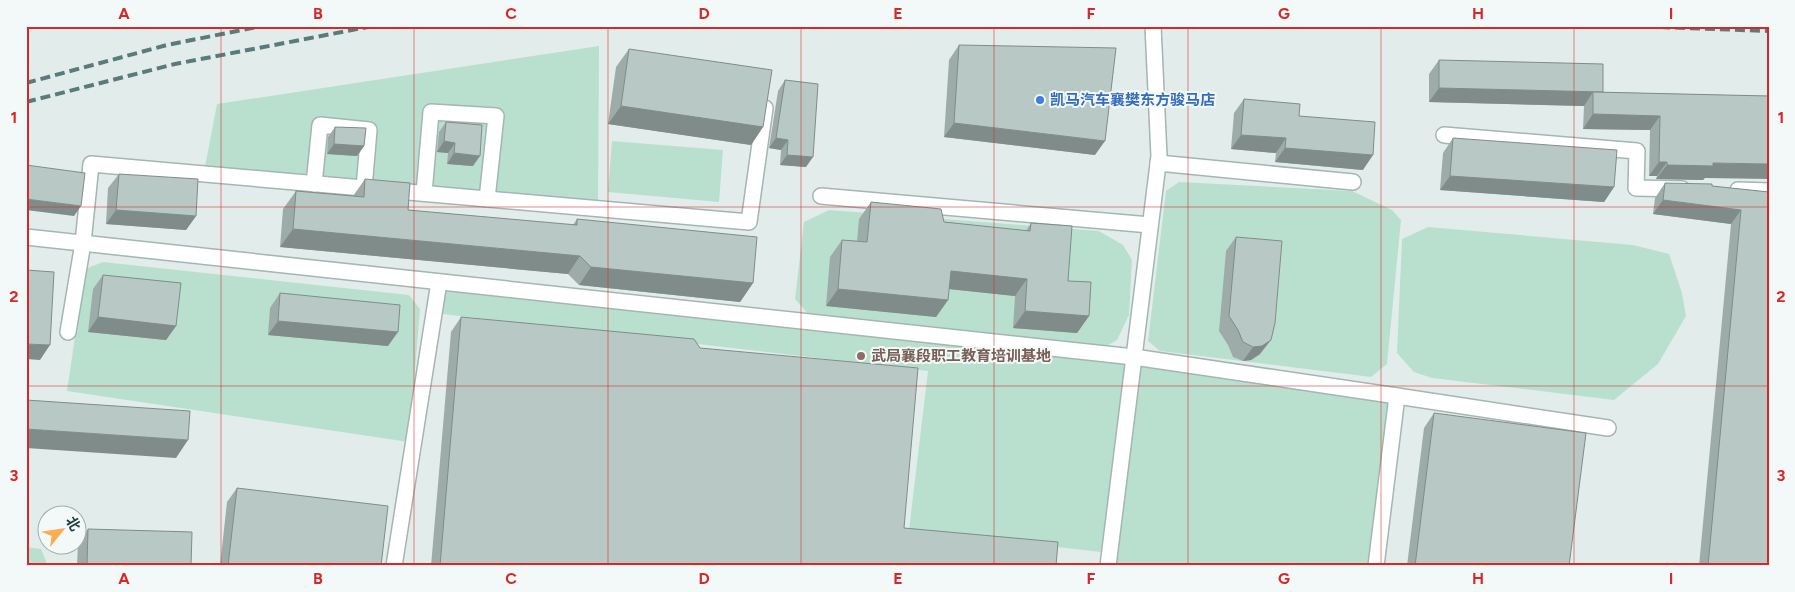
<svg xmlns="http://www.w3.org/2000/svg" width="1795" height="592" font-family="Figtree,'Noto Sans SC',sans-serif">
  <rect width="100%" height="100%" fill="#e2edeb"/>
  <g fill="#b9e0cf">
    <polygon points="599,46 598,202 205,167 217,104"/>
    <polygon points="612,141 723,150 719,202 608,192"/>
    <polygon points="1179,182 1352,191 1392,210 1401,220 1387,364 1371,377 1160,351 1148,341 1166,191"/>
    <polygon points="829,210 1099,231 1123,245 1132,260 1129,315 1117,340 1101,349 809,315 795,299 804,222"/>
    <polygon points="1428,227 1633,245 1669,254 1682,293 1686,316 1658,364 1614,400 1432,378 1414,372 1397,353 1402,239"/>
    <polygon points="103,262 409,295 420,309 409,442 67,391 85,269"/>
    <polygon points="439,282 1397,396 1376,566 1108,566 1109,553 909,530 928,371 434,313"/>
    <polygon points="26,547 41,549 48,566 26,566"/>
  </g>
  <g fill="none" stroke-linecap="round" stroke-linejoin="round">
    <g stroke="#a4b5b4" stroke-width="18">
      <g id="minor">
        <polyline points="1444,135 1637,151 1636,188 1682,189"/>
        <polyline points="1158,163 1353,182"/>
        <polyline points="314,184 320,125 369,130 364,188"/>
        <polyline points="1738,190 1769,191"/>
        <polyline points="424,193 431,112 496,116 487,199"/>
        <polyline points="821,196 1150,225"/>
        <polyline points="26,237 1134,357 1397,396 1376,566"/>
        <polyline points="68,332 83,243 91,164 749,222 765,108"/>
        <polyline points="1397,396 1608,428"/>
        <polyline points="394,566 439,282"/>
        <polyline points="1108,566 1159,156 1153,26"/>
      </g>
    </g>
    <use href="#minor" stroke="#fff" stroke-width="15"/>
    <g stroke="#5b7a7b" stroke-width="4" stroke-dasharray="10 5" stroke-linecap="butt">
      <polyline points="1630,26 1769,31"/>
      <polyline points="26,83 167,45 262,26"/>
      <polyline points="26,102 175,64 373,26"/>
    </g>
  </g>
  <g fill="#9daca9">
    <polygon points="959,45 1095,155 944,137 949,60"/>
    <polygon points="629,49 763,127 751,145 608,124 616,67"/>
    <polygon points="1439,60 1602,92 1769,96 1703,180 1656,179 1657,176 1649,176 1650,130 1583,129 1584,106 1429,102 1429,74"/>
    <polygon points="785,80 806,167 780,165 781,150 769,148 778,91"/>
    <polygon points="1244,99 1299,116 1363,170 1275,162 1276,153 1231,149 1234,113"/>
    <polygon points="446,122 473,166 447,164 448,153 437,152 439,132"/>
    <polygon points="335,127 364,146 357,156 327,154 328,137"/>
    <polygon points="1453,138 1614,187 1604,202 1440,190 1443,153"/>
    <polygon points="119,174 196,216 186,230 106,224 108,188"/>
    <polygon points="365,179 408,210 573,225 577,219 753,283 740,302 579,285 568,274 280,247 283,209 296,191 353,196"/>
    <polygon points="1665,183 1712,186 1769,192 1769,566 1699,566 1731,224 1653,214 1655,198"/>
    <polygon points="871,202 944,222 1026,231 1031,223 1068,281 1089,316 1077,333 1013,328 1015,296 949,289 948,300 936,317 826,306 830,257 842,240 857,241 859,219"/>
    <polygon points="1236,237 1260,354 1251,360 1243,361 1233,357 1228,345 1219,331 1226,251"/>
    <polygon points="103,275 176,326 166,340 88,332 93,289"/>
    <polygon points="280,293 388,346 268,335 270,308"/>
    <polygon points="461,317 700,348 904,528 1056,566 431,566 451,332"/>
    <polygon points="1434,413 1569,566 1407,566 1424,428"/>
    <polygon points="237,488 381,566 220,566 227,502"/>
    <polygon points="88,529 191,566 77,566 78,543"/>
  </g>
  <g fill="#808c8a">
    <polygon points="1439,88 1603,92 1593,92 1584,106 1429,102"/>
    <polygon points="621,106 763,127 751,145 608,124"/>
    <polygon points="1593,114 1660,116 1650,130 1583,129"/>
    <polygon points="954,123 1105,141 1095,155 944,137"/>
    <polygon points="1241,135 1286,138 1276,153 1231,149"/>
    <polygon points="776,138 788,140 781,150 769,148"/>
    <polygon points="444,141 455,143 448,153 437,152"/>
    <polygon points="334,144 364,146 357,156 327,154"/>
    <polygon points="1285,148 1373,155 1363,170 1275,162"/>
    <polygon points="454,153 480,156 473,166 447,164"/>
    <polygon points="787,155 813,157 806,167 780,165"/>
    <polygon points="1659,162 1667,162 1657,176 1649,176"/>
    <polygon points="1713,163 1769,164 1769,179 1705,178 1703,180 1656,179 1667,165"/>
    <polygon points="1450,176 1614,187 1604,202 1440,190"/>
    <polygon points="26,199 81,206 74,216 26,210"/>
    <polygon points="1663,200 1741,210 1731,224 1653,214"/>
    <polygon points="116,210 196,216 186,230 106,224"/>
    <polygon points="293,229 580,256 568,274 280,247"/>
    <polygon points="591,267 753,283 740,302 579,285"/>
    <polygon points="951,271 1027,279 1015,296 939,288"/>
    <polygon points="838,289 948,300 936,317 826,306"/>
    <polygon points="1025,311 1089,316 1077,333 1013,328"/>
    <polygon points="98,317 176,326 166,340 88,332"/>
    <polygon points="278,321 398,332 388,346 268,335"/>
    <polygon points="1271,340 1260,354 1251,360 1243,361 1253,347"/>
    <polygon points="26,344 50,345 40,360 26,359"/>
    <polygon points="26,429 188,440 176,458 26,448"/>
  </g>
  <g fill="#b7c8c5" stroke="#808c8a">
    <polygon points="959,45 1116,48 1105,141 954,123"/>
    <polygon points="629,49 772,70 763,127 621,106"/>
    <polygon points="1439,60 1603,64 1603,92 1439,88"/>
    <polygon points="785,80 818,84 813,157 787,155 788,140 776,138"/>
    <polygon points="1593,92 1769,96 1769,164 1713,163 1713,166 1667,165 1667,162 1659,162 1660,116 1593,114"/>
    <polygon points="1244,99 1300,104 1299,116 1375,122 1373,155 1285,148 1286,138 1241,135"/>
    <polygon points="446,122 482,125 480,156 454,153 455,143 444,141"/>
    <polygon points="335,127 366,128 364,146 334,144"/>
    <polygon points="1453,138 1617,150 1614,187 1450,176"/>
    <polygon points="26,165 85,173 81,206 26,199"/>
    <polygon points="119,174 198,179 196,216 116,210"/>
    <polygon points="365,179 410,183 408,210 577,225 577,219 757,237 753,283 591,267 580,256 293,229 296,191 364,197"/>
    <polygon points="1665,183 1712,184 1712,186 1769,192 1769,566 1708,566 1741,210 1663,200"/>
    <polygon points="871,202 941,209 944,222 1030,231 1031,223 1072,226 1068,281 1091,282 1089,316 1025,311 1027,279 951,271 948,300 838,289 842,240 867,242"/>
    <polygon points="1236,237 1282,241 1275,323 1271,340 1262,346 1253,347 1243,342 1238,330 1229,316"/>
    <polygon points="26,270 54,272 50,345 26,344"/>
    <polygon points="103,275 181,283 176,326 98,317"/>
    <polygon points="280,293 400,305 398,332 278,321"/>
    <polygon points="461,317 694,339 700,348 918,368 904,528 1058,542 1056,566 440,566"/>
    <polygon points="26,400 190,411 188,440 26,429"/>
    <polygon points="1434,413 1586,433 1569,566 1415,566"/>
    <polygon points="237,488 388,506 381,566 228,566"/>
    <polygon points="88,529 192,532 191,566 87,566"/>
  </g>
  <path fill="none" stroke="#d62828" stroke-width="1" stroke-opacity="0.55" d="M 221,26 L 221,566M 414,26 L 414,566M 608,26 L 608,566M 801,26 L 801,566M 994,26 L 994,566M 1188,26 L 1188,566M 1381,26 L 1381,566M 1574,26 L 1574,566M 26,207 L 1769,207M 26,386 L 1769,386"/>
  <circle fill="#3f7fe0" stroke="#f3f9f8" stroke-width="2" cx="1040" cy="100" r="5"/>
  <circle fill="#8d6e63" stroke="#f3f9f8" stroke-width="2" cx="861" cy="356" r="5"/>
  <g text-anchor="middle" stroke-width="4" stroke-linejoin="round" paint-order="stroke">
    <g font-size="15" font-weight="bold" fill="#366cbe" stroke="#f3f9f8" text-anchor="start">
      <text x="1050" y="105">凯马汽车襄樊东方骏马店</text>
    </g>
    <g font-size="15" font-weight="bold" fill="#785e54" stroke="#f3f9f8" text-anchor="start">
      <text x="871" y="361">武局襄段职工教育培训基地</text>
    </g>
  </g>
  <rect width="1795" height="592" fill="none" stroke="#f3f9f8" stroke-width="55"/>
  <g transform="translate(62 530) rotate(60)"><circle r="24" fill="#f3f9f8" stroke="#9fafae"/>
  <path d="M0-4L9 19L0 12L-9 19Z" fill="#faad53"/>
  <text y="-8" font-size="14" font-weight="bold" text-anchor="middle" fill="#213f3f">北</text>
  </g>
  <rect x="28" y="28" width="1740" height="536" fill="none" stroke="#d62828" stroke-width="2"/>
  <g font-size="16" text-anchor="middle" font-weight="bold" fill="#d62828">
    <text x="124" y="19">A</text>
    <text x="318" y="19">B</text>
    <text x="511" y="19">C</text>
    <text x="704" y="19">D</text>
    <text x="898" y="19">E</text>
    <text x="1091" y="19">F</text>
    <text x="1284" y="19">G</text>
    <text x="1478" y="19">H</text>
    <text x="1671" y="19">I</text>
    <text x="14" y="123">1</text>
    <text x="1781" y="123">1</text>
    <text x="14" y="302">2</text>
    <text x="1781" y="302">2</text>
    <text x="14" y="481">3</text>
    <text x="1781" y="481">3</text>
    <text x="124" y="584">A</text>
    <text x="318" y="584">B</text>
    <text x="511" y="584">C</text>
    <text x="704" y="584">D</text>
    <text x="898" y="584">E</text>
    <text x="1091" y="584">F</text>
    <text x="1284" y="584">G</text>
    <text x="1478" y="584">H</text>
    <text x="1671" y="584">I</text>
  </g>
</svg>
